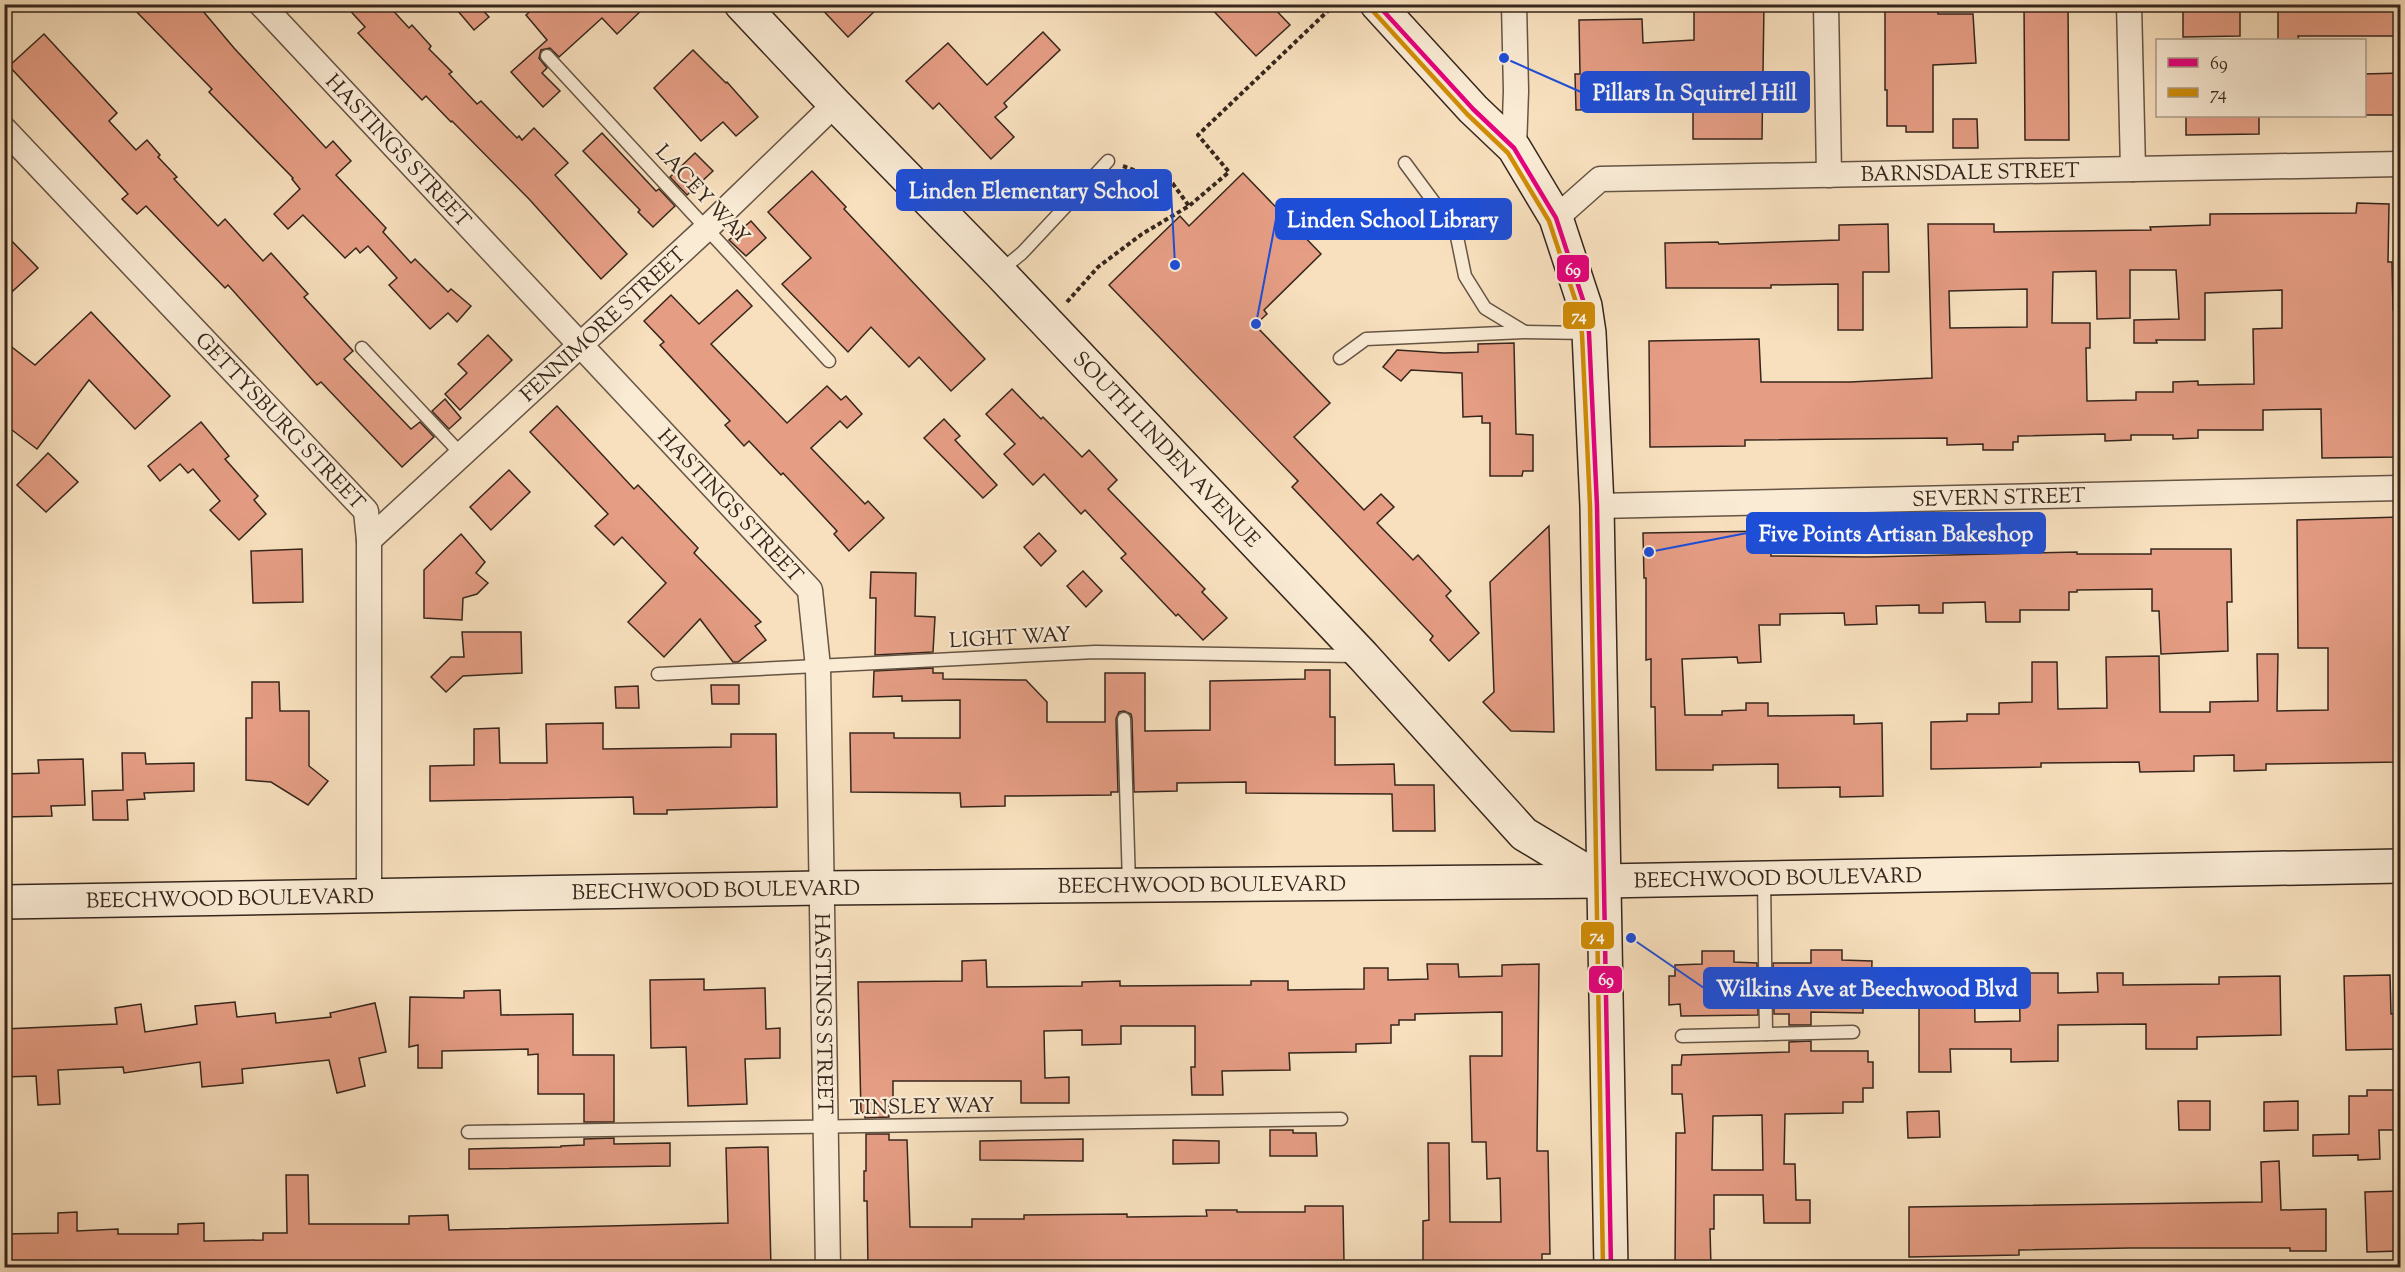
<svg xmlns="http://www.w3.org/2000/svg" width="2405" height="1272" font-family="'Sorts Mill Goudy',serif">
  <rect width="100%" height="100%" fill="#f8e0be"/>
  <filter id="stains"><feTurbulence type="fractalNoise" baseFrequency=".00333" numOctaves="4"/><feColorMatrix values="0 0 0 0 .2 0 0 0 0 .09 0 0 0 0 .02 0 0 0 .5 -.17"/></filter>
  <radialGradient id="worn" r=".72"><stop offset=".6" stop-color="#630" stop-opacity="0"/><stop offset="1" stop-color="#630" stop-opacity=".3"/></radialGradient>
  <g fill="#e59d84" stroke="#36261c" stroke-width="1.5" fill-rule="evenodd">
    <polygon points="129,4 197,4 234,48 326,148 333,141 351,161 336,175 386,228 383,232 411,263 415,259 448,292 451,289 471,306 457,322 448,313 430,329 389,285 397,278 368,246 360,253 356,248 345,258 303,215 288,229 274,214 300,189 292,179 293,178 209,92 212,89"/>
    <polygon points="344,4 387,4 409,28 412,25 431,46 429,49 452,72 449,74 477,104 481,101 517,138 519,136 522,140 534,128 568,163 555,175 627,254 601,279 529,199 452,121 451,122 426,96 422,100 374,50 358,33 365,27"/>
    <polygon points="452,4 477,4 489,17 474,30"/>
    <polygon points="538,4 648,4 617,34 602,18 559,57 550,48 541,50 539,58 547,68 542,73 560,91 543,107 511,72 547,40 526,15"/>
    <polygon points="817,4 882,4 848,37"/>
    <polygon points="1207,4 1270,4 1290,25 1256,56"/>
    <polygon points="1694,4 1764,4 1762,139 1693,139 1693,96 1644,96 1644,108 1576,110 1575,74 1580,74 1579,20 1642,19 1643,43 1694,40"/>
    <polygon points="1885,4 1937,4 1938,14 1973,14 1976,63 1933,65 1933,132 1906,132 1906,126 1887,126 1887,90 1885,90"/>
    <polygon points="2024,4 2068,4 2069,140 2025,140"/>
    <polygon points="2183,4 2240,4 2240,36 2183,37"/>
    <polygon points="2331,4 2385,4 2385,9 2395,10 2395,36 2298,36 2299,40 2278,40 2278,10 2331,9"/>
    <polygon points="1043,32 1060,50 1004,103 1007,107 995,117 1014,137 991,159 939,103 933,109 906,81 948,43 987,85"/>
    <polygon points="44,34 117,113 109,121 136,150 147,140 160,155 158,157 177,177 174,179 218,226 225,219 263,261 271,253 308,294 304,297 353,351 344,359 411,429 420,422 434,437 402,467 321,382 317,385 228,285 225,288 146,206 137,214 122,199 128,194 9,66"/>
    <polygon points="693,50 726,83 727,82 758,117 736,136 723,122 701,141 654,88"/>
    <polygon points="2400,73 2400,115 2364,115 2364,74"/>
    <polygon points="2186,116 2259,116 2259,134 2186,135"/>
    <polygon points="1953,119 1977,119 1978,148 1953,148"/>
    <polygon points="602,133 656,191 659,189 675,206 653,227 638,212 640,210 583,151"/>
    <polygon points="695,153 713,171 687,195 670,177"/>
    <polygon points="812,171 846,207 844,209 985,359 951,391 919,357 909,367 871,327 848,352 782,284 811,258 768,212"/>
    <polygon points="1243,173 1321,254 1264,310 1267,314 1255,325 1330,403 1294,437 1364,510 1381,494 1394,507 1377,523 1413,560 1418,555 1451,591 1446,596 1479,633 1449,661 1430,640 1433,636 1292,487 1298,481 1109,285 1180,216 1189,226"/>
    <path d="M 2357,203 L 2389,204 L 2388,262 L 2392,262 L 2393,310 L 2396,310 L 2396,317 L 2400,317 L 2400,457 L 2322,458 L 2321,409 L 2263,410 L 2263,430 L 2198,430 L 2198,438 L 2173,439 L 2173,435 L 2131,435 L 2131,440 L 2105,441 L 2105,434 L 2018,436 L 2018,442 L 2013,442 L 2013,450 L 1983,450 L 1983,444 L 1947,445 L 1947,438 L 1745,440 L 1745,446 L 1650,447 L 1649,341 L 1759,339 L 1761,382 L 1850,382 L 1932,378 L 1928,224 L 1994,224 L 1994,232 L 2151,230 L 2150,227 L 2210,225 L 2210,214 L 2356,213 ZM 2130,270 L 2176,270 L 2179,319 L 2134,320 L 2134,343 L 2157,343 L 2156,340 L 2205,340 L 2205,293 L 2282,290 L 2282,328 L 2253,329 L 2254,384 L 2198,385 L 2198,381 L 2173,382 L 2173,392 L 2136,392 L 2136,400 L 2087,401 L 2086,348 L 2090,348 L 2090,323 L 2052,323 L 2053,272 L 2096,271 L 2097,319 L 2130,318 ZM 2027,289 L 2027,327 L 1950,328 L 1949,291 Z"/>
    <polygon points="751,221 766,238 746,256 729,240"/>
    <polygon points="1888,224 1889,272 1863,272 1863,330 1838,330 1838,284 1771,285 1771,288 1666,288 1665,243 1718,242 1719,244 1839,240 1839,225"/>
    <polygon points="4,233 38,268 4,299"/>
    <polygon points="737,290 752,306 711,344 787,423 827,386 841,400 846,396 862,414 847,428 840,421 811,448 865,504 868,501 884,518 849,551 834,534 837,531 783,473 781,475 749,441 744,446 725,425 730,421 660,345 664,342 644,321 671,295 699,324"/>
    <polygon points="91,312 170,396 135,429 89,380 37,449 4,424 4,341 35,365"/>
    <polygon points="488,335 512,360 460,410 445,394 467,373 458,364"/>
    <polygon points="1514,343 1516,434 1533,435 1533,471 1523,471 1522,476 1490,476 1490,423 1482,423 1482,416 1463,417 1462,373 1411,370 1401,381 1383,367 1397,350 1444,353 1478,352 1478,344"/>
    <polygon points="1012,389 1041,419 1043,417 1082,457 1089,450 1117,480 1108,489 1205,589 1202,592 1227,618 1203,640 1178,614 1176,616 1121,558 1126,554 1085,510 1081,514 1044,474 1033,485 1004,454 1015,444 986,414"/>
    <polygon points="445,399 461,418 449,429 432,411"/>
    <polygon points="557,406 634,489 638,485 698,548 694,553 761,622 755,626 766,640 738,662 733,662 700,619 664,657 628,622 666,583 622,537 614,545 595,526 608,514 530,432"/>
    <polygon points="944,419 960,436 955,440 997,485 983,498 924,438"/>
    <polygon points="201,422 229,456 225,459 258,496 254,500 266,514 239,540 210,510 220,501 193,469 188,473 180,464 160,481 148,466"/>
    <polygon points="48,453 78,482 46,512 17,485"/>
    <polygon points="509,470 530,492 491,530 470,507"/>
    <polygon points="2400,517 2400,762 2266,764 2266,770 2234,771 2234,755 2194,756 2194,771 2140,772 2139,762 2041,763 2041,767 1931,769 1931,722 1967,721 1967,714 1999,714 1999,703 2032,702 2032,662 2057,662 2058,709 2107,708 2106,657 2159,656 2160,712 2210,712 2210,702 2258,701 2257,654 2278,654 2277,711 2328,710 2328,648 2298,648 2297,520"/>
    <polygon points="1549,526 1554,732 1511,731 1483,702 1494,692 1490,582"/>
    <polygon points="1770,531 1771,556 1867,557 2077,552 2077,554 2151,554 2151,549 2231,549 2232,602 2227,602 2228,651 2161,654 2159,611 2152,611 2152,589 2077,590 2077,592 2069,592 2069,610 2020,610 2020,622 1986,622 1985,602 1943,603 1943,613 1919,613 1919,605 1876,606 1877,624 1845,625 1844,613 1780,614 1780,625 1759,625 1761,662 1738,663 1737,657 1682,659 1685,715 1722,715 1722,711 1746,710 1746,703 1768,703 1768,716 1854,715 1854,724 1882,723 1883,796 1840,797 1840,787 1778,788 1778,764 1713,765 1713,770 1656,770 1655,707 1651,707 1651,659 1646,660 1646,578 1644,578 1643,533"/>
    <polygon points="1039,533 1056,551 1041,566 1024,547"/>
    <polygon points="461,534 485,562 476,573 488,583 477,594 463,598 462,620 424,618 424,570"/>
    <polygon points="302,549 303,602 253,603 251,551"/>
    <polygon points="1083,571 1102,591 1086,607 1067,586"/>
    <polygon points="871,572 916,573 915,616 935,617 933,652 875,655 876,598 870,598"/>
    <polygon points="462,632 521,632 522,673 463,676 446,692 431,677 451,657 464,657"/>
    <polygon points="933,668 933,673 943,673 943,679 1026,680 1047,702 1047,722 1105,722 1105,673 1145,673 1145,731 1210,730 1210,681 1305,679 1305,670 1330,670 1330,717 1335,717 1335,765 1394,764 1395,785 1434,785 1435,831 1393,831 1392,794 1246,793 1246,782 1177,783 1177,791 1134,792 1132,719 1131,714 1124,711 1119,712 1116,719 1118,792 1111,792 1111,795 1005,796 1005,806 961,807 960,793 851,792 850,733 894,733 894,738 960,738 960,700 902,701 902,696 873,697 874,671"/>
    <polygon points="252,682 279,682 280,711 309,711 309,766 328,781 308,805 271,782 246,780 246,718 252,718"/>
    <polygon points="711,685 739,685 739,704 712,704"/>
    <polygon points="638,686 639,708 616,708 615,687"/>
    <polygon points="603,723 603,749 731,747 731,734 776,734 777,807 667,810 667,814 634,814 633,797 430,801 430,766 474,765 474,729 499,728 500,763 547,763 546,724"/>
    <polygon points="122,753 145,753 146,764 194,763 194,791 144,793 145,799 127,800 128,820 93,820 92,791 123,790"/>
    <polygon points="83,759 85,805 51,806 52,816 4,817 4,774 39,773 38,760"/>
    <polygon points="1811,950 1842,950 1842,960 1872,961 1871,1000 1863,1000 1863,1013 1811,1012 1811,1025 1789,1025 1789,1014 1774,1014 1773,963 1811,963"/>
    <polygon points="1702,951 1734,951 1734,962 1757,963 1758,1015 1681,1016 1680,1004 1669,1005 1669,976 1675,976 1675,965 1702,964"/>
    <polygon points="986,960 987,987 1082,986 1082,982 1120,981 1120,986 1251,985 1251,981 1288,981 1288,990 1364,989 1364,968 1388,968 1388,980 1428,979 1427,964 1458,964 1459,977 1502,976 1502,965 1539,964 1537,1151 1548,1151 1550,1254 1542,1254 1542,1268 1423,1268 1423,1221 1429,1220 1428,1143 1449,1143 1450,1222 1501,1222 1500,1178 1487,1179 1486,1142 1472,1142 1470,1056 1502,1056 1502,1012 1415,1014 1415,1020 1399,1020 1399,1025 1391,1025 1391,1043 1356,1044 1356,1052 1289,1053 1290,1070 1222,1071 1223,1095 1192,1095 1191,1067 1195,1067 1195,1026 1121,1026 1121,1044 1082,1045 1082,1030 1044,1031 1045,1078 1069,1077 1069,1103 1021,1103 1021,1081 893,1081 893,1105 888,1105 889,1117 865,1118 865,1112 861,1113 858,982 962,981 962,961"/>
    <polygon points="1919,971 1974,971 1975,1022 2020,1021 2019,973 2058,973 2058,993 2098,992 2097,973 2123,973 2123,985 2219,984 2219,977 2280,976 2281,1035 2197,1037 2197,1049 2146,1049 2146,1024 2058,1025 2058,1061 2011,1062 2011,1049 1950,1049 1951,1072 1919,1072"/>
    <polygon points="2390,975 2391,1014 2400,1013 2400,1049 2346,1050 2344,976"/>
    <polygon points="704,979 704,990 765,988 766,1029 780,1028 780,1058 745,1059 747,1104 688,1106 686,1047 651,1048 650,980"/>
    <polygon points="500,990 501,1015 573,1014 573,1055 614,1055 614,1122 584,1122 584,1094 538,1094 538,1054 528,1055 528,1049 442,1051 442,1068 418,1068 418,1045 409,1047 410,997 464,998 464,991"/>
    <polygon points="235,1002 237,1017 275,1013 276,1023 331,1017 330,1013 375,1003 386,1052 359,1058 365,1086 337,1093 329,1060 242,1069 243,1083 202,1087 200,1062 124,1073 123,1067 58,1070 60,1104 38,1105 36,1076 4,1077 4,1029 117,1024 115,1008 141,1004 145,1032 197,1024 195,1006"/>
    <path d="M 1811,1041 L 1811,1051 L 1868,1051 L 1868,1062 L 1873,1062 L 1873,1088 L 1863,1088 L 1863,1102 L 1843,1102 L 1843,1113 L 1785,1114 L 1784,1164 L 1795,1164 L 1796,1200 L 1810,1200 L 1810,1223 L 1764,1223 L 1763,1195 L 1714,1195 L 1714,1229 L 1710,1229 L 1711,1268 L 1675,1268 L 1676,1133 L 1685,1133 L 1682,1094 L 1672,1094 L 1672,1065 L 1681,1065 L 1682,1055 L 1789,1052 L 1789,1042 ZM 1762,1115 L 1763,1170 L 1712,1170 L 1713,1116 Z"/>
    <polygon points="2367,1090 2394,1090 2394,1130 2379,1130 2380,1159 2358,1160 2358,1155 2313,1156 2313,1135 2349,1134 2349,1096 2367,1096"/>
    <polygon points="2178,1101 2210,1101 2210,1130 2179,1130"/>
    <polygon points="2298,1101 2298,1130 2264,1131 2264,1102"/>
    <polygon points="1939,1111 1940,1137 1908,1138 1907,1112"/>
    <polygon points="1270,1130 1293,1130 1293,1133 1316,1133 1317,1156 1270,1156"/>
    <polygon points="866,1134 889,1134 889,1140 907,1140 910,1227 972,1227 972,1219 1024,1219 1024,1215 1127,1214 1127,1217 1207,1216 1206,1210 1237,1210 1237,1212 1305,1212 1305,1206 1343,1206 1344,1262 1188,1264 1188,1266 1127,1268 868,1268 867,1201 864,1201 864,1171 866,1171"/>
    <polygon points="614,1138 614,1144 670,1143 670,1166 469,1169 469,1149 561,1147 561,1146 584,1145 584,1139"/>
    <polygon points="1083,1139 1083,1161 980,1160 980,1141"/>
    <polygon points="1173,1140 1219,1141 1219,1163 1173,1164"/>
    <polygon points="768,1147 771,1268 729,1268 729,1264 666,1265 667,1268 639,1268 639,1265 539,1268 4,1268 4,1234 58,1233 58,1213 77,1212 77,1231 118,1229 118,1234 178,1234 178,1224 204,1223 204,1241 263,1240 263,1233 287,1233 286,1175 308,1175 309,1224 409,1224 409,1216 448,1215 449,1230 728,1223 726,1148"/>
    <polygon points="2279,1161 2281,1210 2326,1209 2326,1251 2290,1251 2290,1248 2129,1248 2019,1250 2019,1255 1909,1257 1909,1207 2262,1202 2261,1162"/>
    <polygon points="2400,1191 2400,1251 2367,1252 2365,1192"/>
  </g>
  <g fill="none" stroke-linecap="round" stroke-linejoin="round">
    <g stroke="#665444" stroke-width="15">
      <g id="lane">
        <polyline points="547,56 829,361"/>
        <polyline points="1405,163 1456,232 1465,276 1485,308 1523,331"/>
        <polyline points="1000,271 1022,253 1108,161"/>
        <polyline points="362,348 462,455"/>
        <polyline points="1340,358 1366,339 1524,332 1588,333"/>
        <polyline points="658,674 1095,652 1356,656"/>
        <polyline points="1124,719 1129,884"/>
        <polyline points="1764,879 1766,1034"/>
        <polyline points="1682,1036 1853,1032"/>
        <polyline points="468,1132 1341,1119"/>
      </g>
    </g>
    <g stroke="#665444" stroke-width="27">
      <g id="street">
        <path id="s1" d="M 261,4 L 810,590 L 818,667 L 828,1268"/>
        <polyline points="1514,4 1516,91 1514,148"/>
        <polyline points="1826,4 1829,175"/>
        <polyline points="2129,4 2133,169"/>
        <path id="s2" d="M 4,129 L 366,511 L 369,540 L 369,897"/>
        <path id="s3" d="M 1556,218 L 1600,179 L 2400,164"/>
        <path id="s4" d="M 1597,506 L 2400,488"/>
        <path id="s5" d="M 369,540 L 708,227 L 835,104"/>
      </g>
    </g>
    <g stroke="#36261c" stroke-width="36">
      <g id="secondary">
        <path id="s6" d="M 741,4 L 835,104 L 999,272 L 1363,656 L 1524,834 L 1602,881"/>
        <polyline points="1377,4 1473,109 1514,148 1556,218 1585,306 1589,333 1597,506 1611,1268"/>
        <path id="s7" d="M 4,902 L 820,888 L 1603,881 L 2400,866"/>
      </g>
    </g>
    <g stroke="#36261c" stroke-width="4" stroke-dasharray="4.5 3" stroke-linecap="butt">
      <polyline points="1123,166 1173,184 1189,206"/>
      <polyline points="1067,302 1098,267 1142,234 1189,206 1229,172 1198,135 1333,6"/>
    </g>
    <use href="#lane" stroke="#faebd5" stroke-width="12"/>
    <use href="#street" stroke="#faebd5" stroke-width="24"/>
    <use href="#secondary" stroke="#faebd5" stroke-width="33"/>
    <g stroke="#faebd5" stroke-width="9">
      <polyline id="bus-1" points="1377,4 1473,109 1514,148 1556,218 1585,306 1589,333 1597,506 1611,1268"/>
    </g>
    <g stroke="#faebd5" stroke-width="9">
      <polyline id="bus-2" points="1371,9 1467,114 1508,153 1549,221 1578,308 1582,334 1590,506 1603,1268"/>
    </g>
    <use href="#bus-1" stroke="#e5007d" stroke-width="4.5"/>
    <use href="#bus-2" stroke="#d08c06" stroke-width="4.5"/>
  </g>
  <g text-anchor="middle" stroke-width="4.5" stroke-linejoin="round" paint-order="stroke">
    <g font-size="21" fill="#36261c" stroke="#faebd5">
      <text dy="7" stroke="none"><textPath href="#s1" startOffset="201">HASTINGS STREET</textPath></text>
      <text dy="7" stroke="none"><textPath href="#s3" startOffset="429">BARNSDALE STREET</textPath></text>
      <text transform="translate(703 194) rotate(47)" y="7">LACEY WAY</text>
      <text dy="7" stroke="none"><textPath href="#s5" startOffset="318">FENNIMORE STREET</textPath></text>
      <text dy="7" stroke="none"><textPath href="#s2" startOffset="402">GETTYSBURG STREET</textPath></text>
      <text dy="7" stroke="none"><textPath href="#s6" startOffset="616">SOUTH LINDEN AVENUE</textPath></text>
      <text dy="7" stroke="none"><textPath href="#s4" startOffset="402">SEVERN STREET</textPath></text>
      <text dy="7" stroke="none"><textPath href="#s1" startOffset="687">HASTINGS STREET</textPath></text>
      <text transform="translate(1010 637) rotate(-3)" y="7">LIGHT WAY</text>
      <text dy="7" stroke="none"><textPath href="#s7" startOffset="1774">BEECHWOOD BOULEVARD</textPath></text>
      <text dy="7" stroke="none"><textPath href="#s7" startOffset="1198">BEECHWOOD BOULEVARD</textPath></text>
      <text dy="7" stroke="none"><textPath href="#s7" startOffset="712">BEECHWOOD BOULEVARD</textPath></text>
      <text dy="7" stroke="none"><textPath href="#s7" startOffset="226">BEECHWOOD BOULEVARD</textPath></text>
      <text dy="7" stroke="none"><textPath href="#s1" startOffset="1227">HASTINGS STREET</textPath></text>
      <text transform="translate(922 1106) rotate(-1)" y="7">TINSLEY WAY</text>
    </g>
  </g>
  <path fill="none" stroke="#1d4ed8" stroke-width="2" d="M1504 58L1581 92M1175 265L1171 190M1256 324L1276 219M1649 552L1747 533M1631 938L1704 988"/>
  <g fill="#1d4ed8" stroke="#faebd5" stroke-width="2">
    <circle cx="1504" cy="58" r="6"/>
    <circle cx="1175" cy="265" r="6"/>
    <circle cx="1256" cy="324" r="6"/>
    <circle cx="1649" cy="552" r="6"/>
    <circle cx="1631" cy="938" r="6"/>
  </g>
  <g fill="#1d4ed8" stroke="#1d4ed8" stroke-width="2">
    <rect x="1581" y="72" width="228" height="40" rx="6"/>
    <rect x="897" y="170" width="274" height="40" rx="6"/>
    <rect x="1276" y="199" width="235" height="40" rx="6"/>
    <rect x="1747" y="513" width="298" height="40" rx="6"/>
    <rect x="1704" y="968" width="326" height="40" rx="6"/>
  </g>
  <g font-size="22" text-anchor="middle" font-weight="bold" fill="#fff">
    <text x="1695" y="100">Pillars In Squirrel Hill</text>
    <text x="1034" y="198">Linden Elementary School</text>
    <text x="1393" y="227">Linden School Library</text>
    <text x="1896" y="541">Five Points Artisan Bakeshop</text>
    <text x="1867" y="996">Wilkins Ave at Beechwood Blvd</text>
  </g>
  <g stroke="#faebd5" stroke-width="2">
    <rect x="1556" y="254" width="34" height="29" rx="6" fill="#e5007d"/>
    <rect x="1562" y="301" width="34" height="29" rx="6" fill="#d08c06"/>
    <rect x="1580" y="921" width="35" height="29" rx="6" fill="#d08c06"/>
    <rect x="1588" y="965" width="35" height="29" rx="6" fill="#e5007d"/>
  </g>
  <g font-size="16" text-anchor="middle" font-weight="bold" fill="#fff">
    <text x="1573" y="275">69</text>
    <text x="1579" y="321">74</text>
    <text x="1597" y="941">74</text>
    <text x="1606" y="985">69</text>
  </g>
  <rect width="2405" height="1272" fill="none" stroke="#f8e0be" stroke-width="24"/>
  <rect x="6" y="6" width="2393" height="1260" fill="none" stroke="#36261c" stroke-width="3"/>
  <rect x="12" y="12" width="2381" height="1248" fill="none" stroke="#36261c" stroke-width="1.5"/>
  <rect x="2156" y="39" width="210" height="78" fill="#faebd5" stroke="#ac9c8b" stroke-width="1.5"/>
  <rect x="2168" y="58" width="30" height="9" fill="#e5007d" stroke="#ac9c8b" stroke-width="1.5"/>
  <text x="2210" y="69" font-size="18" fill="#36261c">69</text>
  <rect x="2168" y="88" width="30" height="9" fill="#d08c06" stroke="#ac9c8b" stroke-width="1.5"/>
  <text x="2210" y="99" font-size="18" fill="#36261c">74</text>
  <rect width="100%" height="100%" filter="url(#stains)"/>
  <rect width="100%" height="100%" fill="url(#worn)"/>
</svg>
